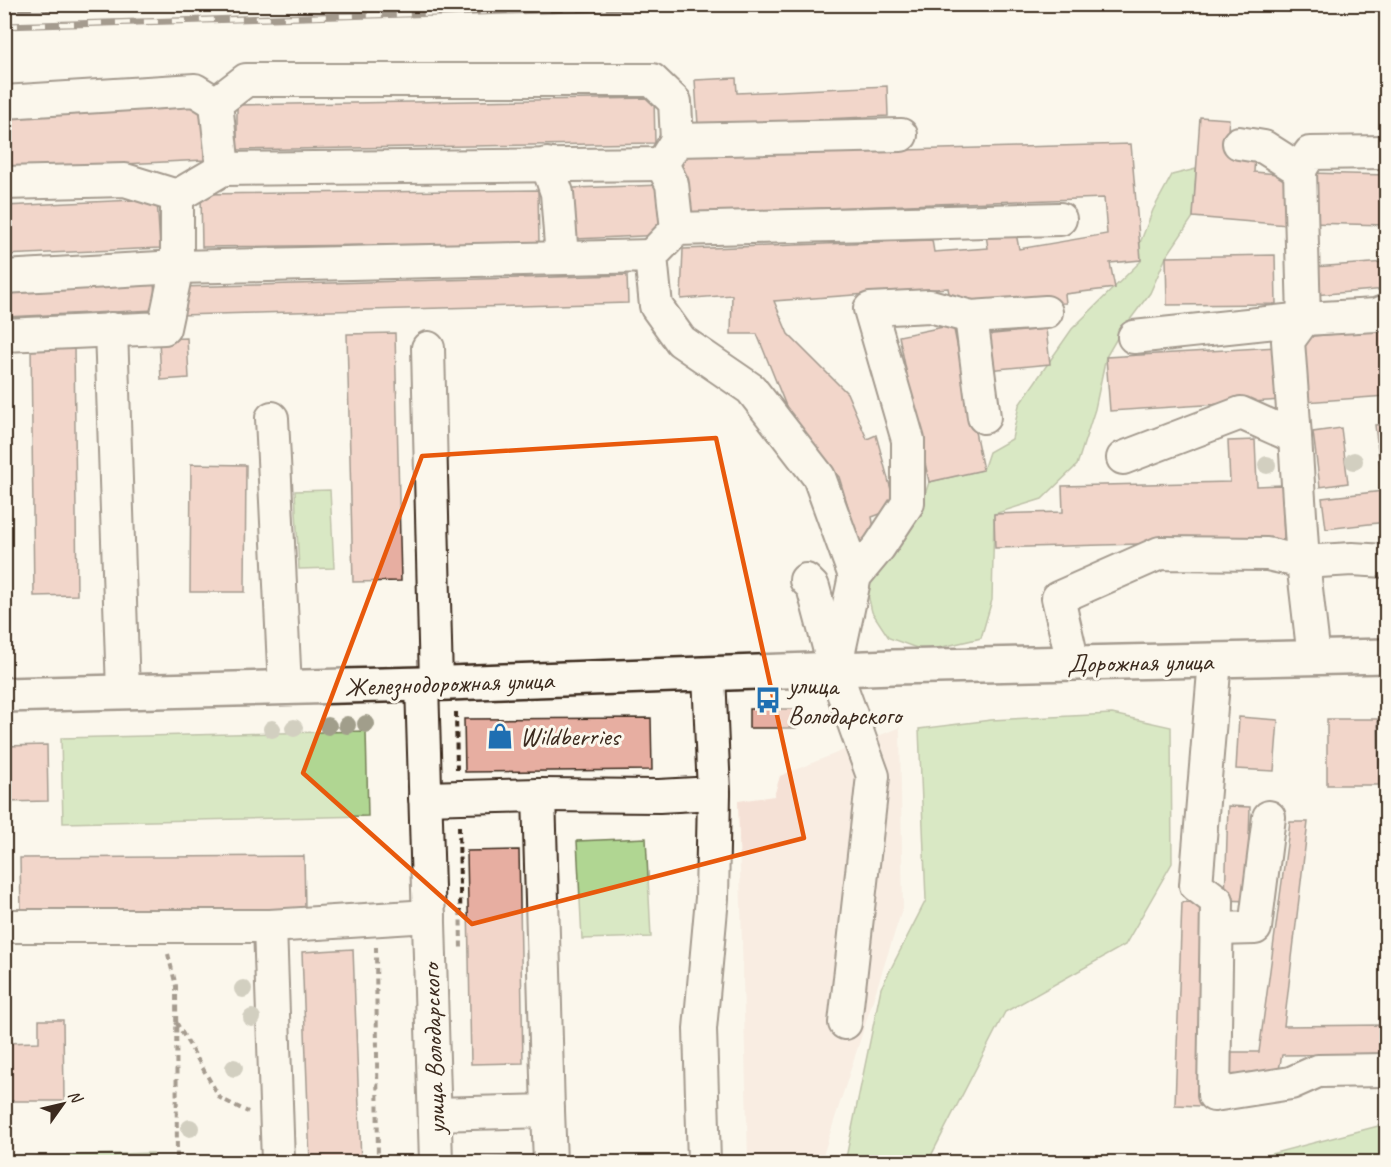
<svg xmlns="http://www.w3.org/2000/svg" width="1391" height="1167" font-family="Caveat,sans-serif">
  <rect width="100%" height="100%" fill="#fbf7ec"/>
  <filter id="ink" filterUnits="userSpaceOnUse"><feTurbulence type="fractalNoise" baseFrequency=".0167" numOctaves="2"/><feDisplacementMap in="SourceGraphic" scale="12" xChannelSelector="R" yChannelSelector="G"/><feConvolveMatrix kernelMatrix="1 2 1 2 8 2 1 2 1" color-interpolation-filters="sRGB"/></filter>
  <g filter="url(#ink)">
    <polygon fill="#f5e1d6" points="900,727 903,907 821,1162 748,1162 738,801 774,796 780,776"/>
    <g fill="#b0d692" stroke="#768058" stroke-width="1.5">
      <polygon points="1196,169 1193,217 1166,257 1150,293 1120,333 1106,357 1095,409 1077,465 1042,499 994,514 992,600 981,638 925,651 889,638 872,612 865,582 918,517 929,482 983,470 989,452 1012,439 1019,405 1072,329 1141,261 1140,243 1153,210 1172,175"/>
      <polygon points="330,490 334,568 299,569 295,491"/>
      <polygon points="1112,714 1171,727 1172,863 1125,945 1005,1012 932,1154 933,1162 843,1162 847,1153 881,988 926,900 919,729 991,720"/>
      <polygon points="366,731 368,816 63,823 61,738"/>
      <polygon points="646,838 651,937 582,939 577,841"/>
      <polygon points="1386,1124 1386,1162 1240,1162"/>
      <polygon points="153,1153 154,1162 50,1162 49,1156"/>
    </g>
    <g fill="#e7aea1" stroke="#3b2a1e" stroke-width="1.5">
      <polygon points="736,78 737,93 887,86 888,116 698,125 695,80"/>
      <polygon points="654,98 655,143 237,150 237,105"/>
      <polygon points="202,106 204,160 4,170 4,116"/>
      <polygon points="1200,117 1229,119 1226,153 1255,155 1254,172 1292,175 1288,225 1193,217"/>
      <polygon points="1131,144 1141,260 1110,263 1115,288 1065,294 1066,303 951,304 948,288 774,301 788,334 847,393 867,439 876,435 896,508 872,517 876,540 860,546 839,477 796,431 757,334 731,334 732,295 681,299 683,249 932,240 934,252 988,248 986,235 1016,233 1019,249 1107,234 1104,198 686,213 681,156"/>
      <polygon points="1310,173 1386,175 1386,225 1309,223"/>
      <polygon points="663,185 665,235 575,239 573,188"/>
      <polygon points="538,190 539,243 202,247 201,194"/>
      <polygon points="157,199 160,248 4,255 4,206"/>
      <polygon points="1275,255 1276,304 1167,305 1166,257"/>
      <polygon points="1386,262 1386,289 1314,295 1313,267"/>
      <polygon points="627,275 628,303 180,315 179,287"/>
      <polygon points="154,283 156,310 4,317 4,290"/>
      <polygon points="953,325 983,470 929,482 899,336"/>
      <polygon points="1046,329 1050,364 987,370 983,335"/>
      <polygon points="1386,330 1386,396 1305,402 1300,337"/>
      <polygon points="395,333 401,581 353,582 347,334"/>
      <polygon points="187,338 189,378 161,380 159,339"/>
      <polygon points="31,346 74,346 77,595 34,596"/>
      <polygon points="1277,347 1281,400 1110,411 1106,357"/>
      <polygon points="1386,424 1386,522 1326,529 1322,498 1383,491 1375,425"/>
      <polygon points="1341,428 1348,483 1320,487 1313,432"/>
      <polygon points="1255,440 1257,486 1282,485 1284,540 995,548 994,514 1063,512 1062,486 1230,482 1228,441"/>
      <polygon points="191,464 246,465 245,592 190,592"/>
      <rect x="749" y="709" width="47" height="19"/>
      <polygon points="1239,717 1278,720 1274,771 1236,769"/>
      <polygon points="651,718 652,770 465,772 464,719"/>
      <polygon points="1327,719 1378,719 1379,785 1327,785"/>
      <polygon points="47,745 48,801 4,802 4,746"/>
      <polygon points="1228,806 1250,807 1247,901 1225,900"/>
      <polygon points="1290,822 1308,822 1284,1026 1386,1025 1386,1054 1282,1055 1278,1074 1228,1075 1227,1052 1259,1052"/>
      <polygon points="519,850 523,1063 471,1064 467,851"/>
      <polygon points="304,856 305,909 21,911 20,858"/>
      <polygon points="1182,902 1208,903 1201,1106 1175,1105"/>
      <polygon points="353,949 361,1162 310,1162 302,952"/>
      <polygon points="39,1020 63,1020 64,1101 4,1101 4,1043 39,1042"/>
      <polygon points="532,1157 532,1162 474,1162 473,1158"/>
    </g>
    <g fill="none" stroke-linecap="round" stroke-linejoin="round">
      <g stroke="#3b2a1e" stroke-width="36">
        <g id="minor">
          <polyline points="4,102 195,90 216,103"/>
          <polyline points="1239,143 1264,147 1300,170"/>
          <polyline points="1386,152 1310,153 1300,170 1304,319 1376,315 1386,311"/>
          <polyline points="547,164 557,193 562,258"/>
          <polyline points="662,164 223,169 216,103 246,80 652,80 675,102 677,140"/>
          <polyline points="4,183 125,180 177,196"/>
          <polyline points="677,229 672,184 662,164 677,140 901,135"/>
          <polyline points="651,256 677,229 1060,219"/>
          <polyline points="4,277 177,267 651,256 656,306 681,341 751,389 819,477 855,576"/>
          <polyline points="971,317 984,417"/>
          <polyline points="111,329 123,692"/>
          <polyline points="4,335 164,328 177,267 177,196 223,169"/>
          <polyline points="428,348 436,683"/>
          <polyline points="272,418 285,688"/>
          <polyline points="1295,437 1303,562 1314,658"/>
          <polyline points="1123,458 1241,413 1295,437 1288,341 1304,319 1134,337"/>
          <polyline points="806,580 813,587 835,670 873,776 845,1023"/>
          <polyline points="1215,660 1196,885 1217,901 1214,1095 1291,1083 1318,1071 1386,1070"/>
          <polyline points="1073,663 1058,598 1160,553 1267,554 1303,562 1352,559 1386,561"/>
          <polyline points="835,670 855,576 879,547 908,503 908,440 870,309 930,306 971,317 1046,312"/>
          <polyline points="422,684 436,1162"/>
          <polyline points="539,795 659,796 714,793 709,674"/>
          <polyline points="425,798 539,795 548,1111 435,1114"/>
          <polyline points="4,926 270,926 278,1162"/>
          <polyline points="270,926 429,916"/>
          <polyline points="1217,929 1255,928 1269,817"/>
          <polyline points="548,1111 550,1162"/>
          <polyline points="704,1162 700,1029 712,898 714,793"/>
        </g>
      </g>
      <g stroke="#3b2a1e" stroke-width="38">
        <polyline id="major" points="4,695 422,684 893,667 1386,656"/>
      </g>
      <g stroke="#3b2a1e" stroke-width="4" stroke-dasharray="6 4.5" stroke-linecap="butt">
        <polyline points="456,712 457,770"/>
        <polyline points="459,826 461,950"/>
        <polyline points="376,947 378,1162"/>
        <polyline points="168,954 176,986 177,1162"/>
        <polyline points="176,1022 220,1098 248,1112"/>
      </g>
      <use href="#minor" stroke="#fbf7ec" stroke-width="32"/>
      <use href="#major" stroke="#fbf7ec" stroke-width="33"/>
      <g stroke="#3b2a1e" stroke-width="7">
        <g id="rail">
          <polyline points="4,9 163,4"/>
          <polyline points="4,26 749,4"/>
        </g>
      </g>
      <use href="#rail" stroke="#fbf7ec" stroke-width="4.5" stroke-dasharray="14" stroke-linecap="butt"/>
    </g>
    <g fill="#a19e8b">
      <circle cx="1354" cy="461" r="9"/>
      <circle cx="1267" cy="465" r="9"/>
      <circle cx="366" cy="724" r="9"/>
      <circle cx="347" cy="725" r="9"/>
      <circle cx="328" cy="726" r="9"/>
      <circle cx="294" cy="728" r="9"/>
      <circle cx="272" cy="729" r="9"/>
      <circle cx="243" cy="989" r="9"/>
      <circle cx="252" cy="1018" r="9"/>
      <circle cx="234" cy="1068" r="9"/>
      <circle cx="190" cy="1128" r="9"/>
    </g>
  </g>
  <path d="M0 0H1391V1167H0ZM 716,438 L 804,838 L 472,924 L 303,773 L 422,456 Z" fill="#fbf7ec" fill-opacity=".55" fill-rule="evenodd"/>
  <path fill="none" stroke="#e8590c" stroke-width="4.5" stroke-linejoin="round" d="M 716,438 L 804,838 L 472,924 L 303,773 L 422,456 Z"/>
  <defs>
    <g id="bus-bare" transform="scale(2.07)"><path d="M-5-6H5V4H4V6H2V4H-2V6H-4V4H-5ZM-3.5-4V0h7V-4ZM-3.5 1.2v1.5H-2V1.2ZM2 1.2v1.5H3.5V1.2Z" fill="#1f6fb2" stroke="#fbf7ec" stroke-width="2.5" paint-order="stroke"/></g>
    <g id="shop-bare" transform="scale(2.07)"><path d="M-5-2.5h2.3a2.7 3.5 0 0 1 5.4 0H5L5.5 6h-11ZM-1.5-2.5h3a1.5 2.3 0 0 0-3 0Z" fill="#1f6fb2" stroke="#fbf7ec" stroke-width="2.5" paint-order="stroke"/></g>
  </defs>
  <g fill-rule="evenodd">
    <use href="#bus-bare" x="768" y="700"/>
    <use href="#shop-bare" x="500" y="736"/>
  </g>
  <g text-anchor="middle" stroke-width="6" stroke-linejoin="round" paint-order="stroke">
    <g font-size="26" fill="#3b2a1e" stroke="#fbf7ec">
      <text transform="translate(1140 662) rotate(-1)" y="9">Дорожная улица</text>
      <text transform="translate(449 683) rotate(-2)" y="9">Железнодорожная улица</text>
      <text transform="translate(433 1049) rotate(-92)" y="9">улица Володарского</text>
    </g>
    <g font-size="26" fill="#3b2a1e" stroke="#fbf7ec" text-anchor="start">
      <text x="788" y="694">улица<tspan x="788" dy="30">Володарского</tspan></text>
      <text x="520" y="745">Wildberries</text>
    </g>
  </g>
  <rect width="1391" height="1167" fill="none" stroke="#fbf7ec" stroke-width="24"/>
  <rect x="12" y="12" width="1367" height="1143" fill="none" stroke="#3b2a1e" stroke-width="2" filter="url(#ink)"/>
  <g transform="translate(63 1104) rotate(56)" stroke="#fbf7ec" stroke-width="4.5" paint-order="stroke">
  <path d="M0-4.5L10 22L0 15L-10 22Z" fill="#3b2a1e"/>
  <text y="-9" font-size="16" font-weight="bold" text-anchor="middle" fill="#3b2a1e">N</text>
  </g>
</svg>
